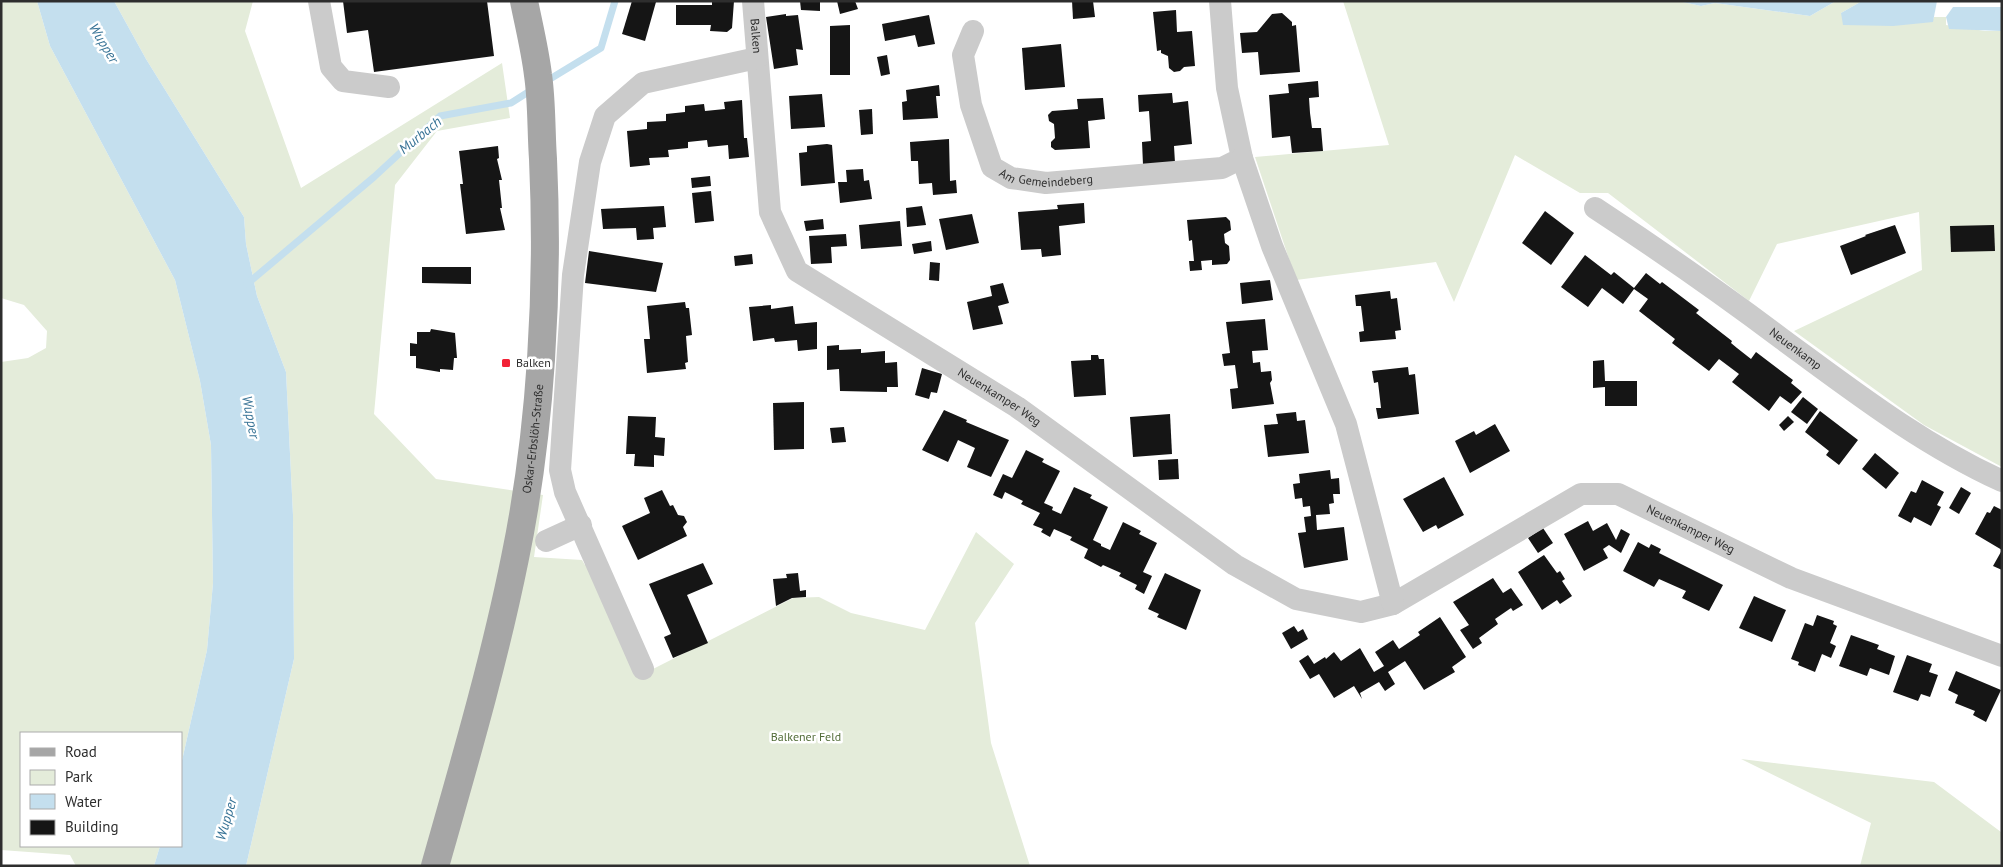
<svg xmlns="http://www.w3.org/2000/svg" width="2003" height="867" font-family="'PT Sans',sans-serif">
  <rect width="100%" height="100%" fill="#fff"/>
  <g fill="#e4ecda">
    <polygon points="1,1 37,1 50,46 175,280 200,381 211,445 213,583 207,650 181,765 181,733 21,733 21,846 160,846 154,866 76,866 70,855 1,850 1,362 28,358 46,348 47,331 24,305 1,298"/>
    <polygon points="114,1 253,1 245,31 301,188 502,63 510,118 437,131 395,185 374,414 436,479 543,495 534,557 582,560 585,565 588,564 653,669 793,598 819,597 851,613 925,630 976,532 1014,564 975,623 991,743 1030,866 246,866 294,659 293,515 286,372 257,296 246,244 244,217 146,59"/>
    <polygon points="1343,1 1678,1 1701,6 1715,3 1810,16 1836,1 1862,1 1841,13 1932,22 1934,17 1946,17 1946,25 1985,31 2002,31 2002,467 1924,425 1794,331 1922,270 1919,212 1777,244 1749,301 1608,193 1580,193 1515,155 1454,302 1436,262 1296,280 1255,157 1389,145"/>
    <polygon points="1741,759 1934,782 2001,832 2000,866 1860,866 1871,823"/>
  </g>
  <g fill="#c4dfee">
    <polygon points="37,1 114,1 146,59 244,217 246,244 257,296 286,372 293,515 294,659 246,866 154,866 160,846 181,846 181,765 207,650 213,583 211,445 200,381 175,280 50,46"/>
    <polygon points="1678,1 1836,1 1810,16 1715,3 1701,6"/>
    <polygon points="1862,1 1937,1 1933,22 1893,26 1843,25 1841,13"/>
    <polygon points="1953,7 2002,7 2002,31 1949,29 1946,17"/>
  </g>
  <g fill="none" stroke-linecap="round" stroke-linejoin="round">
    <g stroke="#c4dfee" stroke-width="7">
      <polyline points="545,82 601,48 615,1"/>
      <polyline points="247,284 374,177 440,116 511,103 533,89"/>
    </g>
  </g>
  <g fill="#151515">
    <polygon points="343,1 487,1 494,56 374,72 368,30 347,33"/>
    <polygon points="632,1 656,2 645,41 622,34"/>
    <polygon points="712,1 734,1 732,28 727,32 710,31 711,25 676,25 676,5 712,5"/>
    <polygon points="800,1 820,1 820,11 801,10"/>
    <polygon points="837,1 855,1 858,9 840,14"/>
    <polygon points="1072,1 1093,1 1095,17 1073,19"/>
    <polygon points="1176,10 1177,32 1192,31 1195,66 1184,67 1180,71 1174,72 1169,68 1168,56 1161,53 1161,50 1157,51 1153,12"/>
    <polygon points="1282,13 1292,22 1292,26 1296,25 1300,72 1260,75 1258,52 1242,53 1240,33 1257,32 1272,14"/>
    <polygon points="786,14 786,16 798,15 803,50 796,49 798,65 774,69 766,17"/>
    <polygon points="929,15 935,44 918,47 915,35 885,41 882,24"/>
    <polygon points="850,25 850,75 830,75 830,26"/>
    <polygon points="1061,44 1065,87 1025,90 1022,48"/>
    <polygon points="887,55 890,74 881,76 877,57"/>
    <polygon points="1318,81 1319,97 1309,98 1310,113 1312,128 1321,128 1323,151 1292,153 1290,136 1272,138 1269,95 1289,93 1288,84"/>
    <polygon points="939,85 940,96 936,96 938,118 903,120 902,102 907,101 906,90"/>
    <polygon points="1172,93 1173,103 1188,101 1192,144 1174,146 1175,163 1143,165 1142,142 1151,141 1149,111 1139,112 1138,95"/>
    <polygon points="822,94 825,127 791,129 789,96"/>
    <polygon points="1103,98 1105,119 1088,121 1090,148 1055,150 1051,147 1051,142 1055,138 1054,124 1049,121 1048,115 1052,111 1078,109 1077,99"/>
    <polygon points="742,100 744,138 747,138 749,157 729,159 728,145 708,147 707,140 688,142 688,148 668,150 669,157 649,158 650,165 630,167 627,131 647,129 647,122 666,121 666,114 685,112 685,106 704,104 705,111 725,109 724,102"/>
    <polygon points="872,109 873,134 861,135 859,110"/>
    <polygon points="949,139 950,181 956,180 957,193 933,195 932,183 919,184 918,161 911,161 910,142"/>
    <polygon points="827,144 832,145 835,183 801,186 799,153 807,152 807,146"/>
    <polygon points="498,146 499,158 497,159 502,180 499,180 502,208 500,208 505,230 466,234 460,184 463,184 459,151"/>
    <polygon points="863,169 864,181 869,180 872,199 840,203 838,182 847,182 846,170"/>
    <polygon points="710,176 711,186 692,188 691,178"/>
    <polygon points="711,191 714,221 695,223 692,193"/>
    <polygon points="1084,203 1085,223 1059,226 1061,255 1042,257 1041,249 1021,250 1018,212 1058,209 1057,205"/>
    <polygon points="664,206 666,227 653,228 654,239 637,240 636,228 603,229 601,209"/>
    <polygon points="922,206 926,225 907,227 906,208"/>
    <polygon points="1545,211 1574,233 1551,265 1522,243"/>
    <polygon points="972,214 979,243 946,250 939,219"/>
    <polygon points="1226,217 1230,221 1231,230 1224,234 1225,243 1229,246 1230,260 1227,264 1212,265 1212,260 1201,261 1202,270 1190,271 1189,261 1194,261 1192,240 1189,241 1187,220"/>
    <polygon points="823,219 824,229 806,231 804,221"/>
    <polygon points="900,221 902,246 861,249 859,225"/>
    <polygon points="1895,225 1906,253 1851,275 1840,246 1866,236 1865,235"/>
    <polygon points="1994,225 1995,251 1951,252 1950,226"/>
    <polygon points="846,234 847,246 831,247 832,263 811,264 809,236"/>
    <polygon points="931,241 932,251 914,254 912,244"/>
    <polygon points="589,251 663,263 656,292 585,283"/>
    <polygon points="752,254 753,264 735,266 734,256"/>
    <polygon points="1585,255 1611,275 1614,272 1634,288 1646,273 1660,284 1662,282 1699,310 1696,313 1732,341 1731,343 1737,348 1751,359 1756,352 1793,380 1791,383 1802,392 1791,404 1780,396 1769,411 1732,382 1739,374 1719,359 1709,371 1672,343 1675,339 1639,311 1648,299 1634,289 1623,304 1602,288 1588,307 1561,287"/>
    <polygon points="930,262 940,263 939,281 929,280"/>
    <polygon points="422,267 471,267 471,284 422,283"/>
    <polygon points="1270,280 1273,300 1242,304 1240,283"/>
    <polygon points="1003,283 1009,303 998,306 1003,324 973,330 967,302 992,296 990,286"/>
    <polygon points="1390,291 1391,299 1397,298 1401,330 1395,331 1396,339 1360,342 1359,332 1364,331 1361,306 1356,306 1355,295"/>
    <polygon points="685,302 686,308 689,308 692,335 686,336 688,362 685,363 686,369 647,373 644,339 650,339 647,306"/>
    <polygon points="771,305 771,309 793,306 795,324 817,322 817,349 798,351 797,340 775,342 774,338 753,341 749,307"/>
    <polygon points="1265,319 1268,350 1252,351 1253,363 1260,362 1261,372 1271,371 1272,380 1270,383 1274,404 1232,409 1230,389 1238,388 1235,365 1224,366 1222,354 1230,353 1226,322"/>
    <polygon points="431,329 455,333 457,358 454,358 453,370 440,369 440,372 416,368 416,356 410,356 410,343 417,344 417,332 430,332"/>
    <polygon points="839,345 839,350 861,349 861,353 885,351 885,363 897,362 898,387 887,387 887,392 840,391 839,369 827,370 827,346"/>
    <polygon points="1091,355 1098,355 1099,359 1104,359 1106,395 1074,397 1071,361 1091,360"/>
    <polygon points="1604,360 1605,381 1637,381 1637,406 1605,406 1605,387 1593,388 1593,361"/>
    <polygon points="1408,367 1409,375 1415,374 1419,414 1378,419 1376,408 1381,408 1378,382 1374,383 1372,371"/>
    <polygon points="922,368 942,374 937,393 931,392 929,399 915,395"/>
    <polygon points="1803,397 1818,409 1807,424 1791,412"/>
    <polygon points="804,402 804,449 774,450 773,403"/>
    <polygon points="944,410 967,420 966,422 1009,440 991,477 967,467 975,448 958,440 948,462 922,450"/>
    <polygon points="1820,411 1858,440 1839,465 1826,455 1829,451 1805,432"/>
    <polygon points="1296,412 1297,421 1305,420 1309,453 1268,457 1264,425 1278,424 1276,414"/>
    <polygon points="1170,414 1172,454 1133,457 1130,417"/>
    <polygon points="628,416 656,417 655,437 665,438 664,456 654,455 654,467 634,466 635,454 626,454"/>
    <polygon points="1788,416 1794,422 1784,431 1779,425"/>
    <polygon points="1495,424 1510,451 1470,473 1455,441 1474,431 1476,435"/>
    <polygon points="844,427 846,442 832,443 830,428"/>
    <polygon points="1026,450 1044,459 1042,462 1060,471 1044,503 1053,507 1052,510 1061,514 1074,487 1092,495 1090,498 1108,507 1093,540 1101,544 1101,546 1110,550 1123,522 1141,531 1139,534 1157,543 1143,572 1152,576 1144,594 1135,589 1137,585 1119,576 1121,573 1103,565 1101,567 1084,558 1088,549 1070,540 1072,537 1054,529 1050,537 1041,532 1043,529 1033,525 1040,513 1021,504 1023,501 1005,492 1002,499 993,495 1003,474 1012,478"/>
    <polygon points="1875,453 1899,473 1886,489 1862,469"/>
    <polygon points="1178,459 1179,479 1159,480 1158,460"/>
    <polygon points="1330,470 1331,479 1339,478 1340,494 1333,494 1334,503 1329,504 1330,514 1316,515 1317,530 1344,527 1348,560 1304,568 1298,533 1306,532 1304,517 1311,516 1310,506 1303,507 1302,498 1295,499 1293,484 1300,483 1299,474"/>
    <polygon points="1444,477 1464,515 1438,529 1436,525 1423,532 1403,499"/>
    <polygon points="1922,480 1944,492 1937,505 1941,507 1931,526 1914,517 1911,523 1898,516 1911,491 1916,493"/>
    <polygon points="1961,487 1971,493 1959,514 1949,508"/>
    <polygon points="662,490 670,506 673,505 678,515 684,516 687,522 683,527 687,536 638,560 622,526 650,513 644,498"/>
    <polygon points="1994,506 2002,510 2002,550 1975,534 1987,512 1990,513"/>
    <polygon points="1588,521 1593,531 1607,523 1616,540 1621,529 1630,534 1621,553 1609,545 1603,549 1608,558 1584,571 1564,534"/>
    <polygon points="1543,528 1553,543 1538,553 1528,538"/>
    <polygon points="1638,542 1649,548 1651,544 1661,549 1659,553 1723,585 1709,611 1682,598 1686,591 1659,579 1654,587 1623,571"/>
    <polygon points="2002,550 2002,570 1993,566"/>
    <polygon points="1544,555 1557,573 1560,571 1565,579 1562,581 1572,596 1560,604 1557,600 1542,610 1518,572"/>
    <polygon points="703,563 713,584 687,595 708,643 673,658 664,637 671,634 649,584"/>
    <polygon points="798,573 800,591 806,590 806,597 792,598 776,606 773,579 787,578 786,574"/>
    <polygon points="1165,573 1201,590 1186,630 1157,617 1159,614 1148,609"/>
    <polygon points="1493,578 1503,593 1511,588 1523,605 1513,611 1511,608 1495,619 1498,624 1479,638 1482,643 1473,649 1460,630 1469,625 1453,602"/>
    <polygon points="1754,596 1786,610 1772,642 1739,628"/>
    <polygon points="1817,615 1834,621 1833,624 1837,626 1830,643 1836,646 1831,658 1822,654 1815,672 1798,665 1799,662 1791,659 1805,623 1813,626"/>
    <polygon points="1440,617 1466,657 1452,667 1455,672 1424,690 1405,661 1388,672 1395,684 1385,691 1379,682 1360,693 1362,699 1354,686 1334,698 1319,674 1310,679 1299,661 1308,655 1314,664 1325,657 1326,659 1334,652 1341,661 1360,648 1374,672 1384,666 1375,652 1393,640 1399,649 1420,635 1418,632"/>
    <polygon points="1294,626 1298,632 1303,629 1308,639 1291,649 1282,633"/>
    <polygon points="1851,635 1879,645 1877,649 1895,656 1889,675 1870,668 1867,676 1839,666"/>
    <polygon points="1907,655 1932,664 1929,672 1938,675 1930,697 1921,694 1918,701 1893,692"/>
    <polygon points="1956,671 2001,690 1986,722 1973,715 1975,711 1955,703 1958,695 1948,690"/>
  </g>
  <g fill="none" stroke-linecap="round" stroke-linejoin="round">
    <g stroke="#cbcbcb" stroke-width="22">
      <polyline points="319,1 331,67 343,81 389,87"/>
      <path id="s1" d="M 753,1 L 770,212 L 797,271 L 1017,407 L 1235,565 L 1296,599 L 1361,612 L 1393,604 L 1581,494 L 1618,494 L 1791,578 L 2002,656"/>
      <path id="s2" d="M 973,31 L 963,55 L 971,105 L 992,167 L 1011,178 L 1046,183 L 1222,168 L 1242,158 L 1227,88 L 1220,1"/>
      <polyline points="1242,158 1272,246 1346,424 1393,604"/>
      <path id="s3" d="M 1595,208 C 1659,250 1721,293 1782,339 C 1853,391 1921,444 2002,481"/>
      <polyline points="546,541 581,525"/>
      <polyline points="643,669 565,492 560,470 573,275 590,162 605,116 643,83 757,58"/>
    </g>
    <path stroke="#a6a6a6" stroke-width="28" id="s4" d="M 435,866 C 464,764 494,662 515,558 C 541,432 549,288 543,159 C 541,131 542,102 538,75 C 535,50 529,26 524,1"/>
  </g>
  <rect fill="#f22236" stroke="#fff" stroke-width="2" x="501" y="358" width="10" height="10" rx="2.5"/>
  <g text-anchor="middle" stroke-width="5" stroke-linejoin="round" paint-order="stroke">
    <g font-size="12" fill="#2e2e2e" stroke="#fff">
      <text dy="4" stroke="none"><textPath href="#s1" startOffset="35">Balken</textPath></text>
      <text dy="4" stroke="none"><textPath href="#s2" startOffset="199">Am Gemeindeberg</textPath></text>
      <text dy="4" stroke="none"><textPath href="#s3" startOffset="245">Neuenkamp</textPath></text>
      <text dy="4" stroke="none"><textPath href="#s1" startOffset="515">Neuenkamper Weg</textPath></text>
      <text dy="4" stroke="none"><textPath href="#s4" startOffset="439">Oskar-Erbslöh-Straße</textPath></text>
      <text dy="4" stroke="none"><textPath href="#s1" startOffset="1309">Neuenkamper Weg</textPath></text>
    </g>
    <g font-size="12" fill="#2e2e2e" stroke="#fff" text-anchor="start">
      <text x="516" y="367">Balken</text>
    </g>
    <g font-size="12" fill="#526c38" stroke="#fff">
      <text x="806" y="741">Balkener Feld</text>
    </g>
    <g font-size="14" font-style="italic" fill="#367295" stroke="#fff">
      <text transform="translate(104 43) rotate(59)" y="5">Wupper</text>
      <text transform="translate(420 135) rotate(-39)" y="5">Murbach</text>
      <text transform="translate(251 417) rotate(79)" y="5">Wupper</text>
      <text transform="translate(226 819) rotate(-74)" y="5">Wupper</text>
    </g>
  </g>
  <rect width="2003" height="867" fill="none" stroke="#2e2e2e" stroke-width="5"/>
  <rect x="20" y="732" width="162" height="115" fill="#ffffff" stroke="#ababab"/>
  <rect x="30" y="748" width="25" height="8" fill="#a6a6a6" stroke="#ababab"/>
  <text x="65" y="757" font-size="15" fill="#2e2e2e">Road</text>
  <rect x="30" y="770" width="25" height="15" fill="#e4ecda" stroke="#ababab"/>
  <text x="65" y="782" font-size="15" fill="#2e2e2e">Park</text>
  <rect x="30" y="794" width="25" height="15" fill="#c4dfee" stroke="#ababab"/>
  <text x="65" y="807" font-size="15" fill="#2e2e2e">Water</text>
  <rect x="30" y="820" width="25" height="15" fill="#151515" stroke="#ababab"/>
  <text x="65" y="832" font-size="15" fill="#2e2e2e">Building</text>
</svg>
